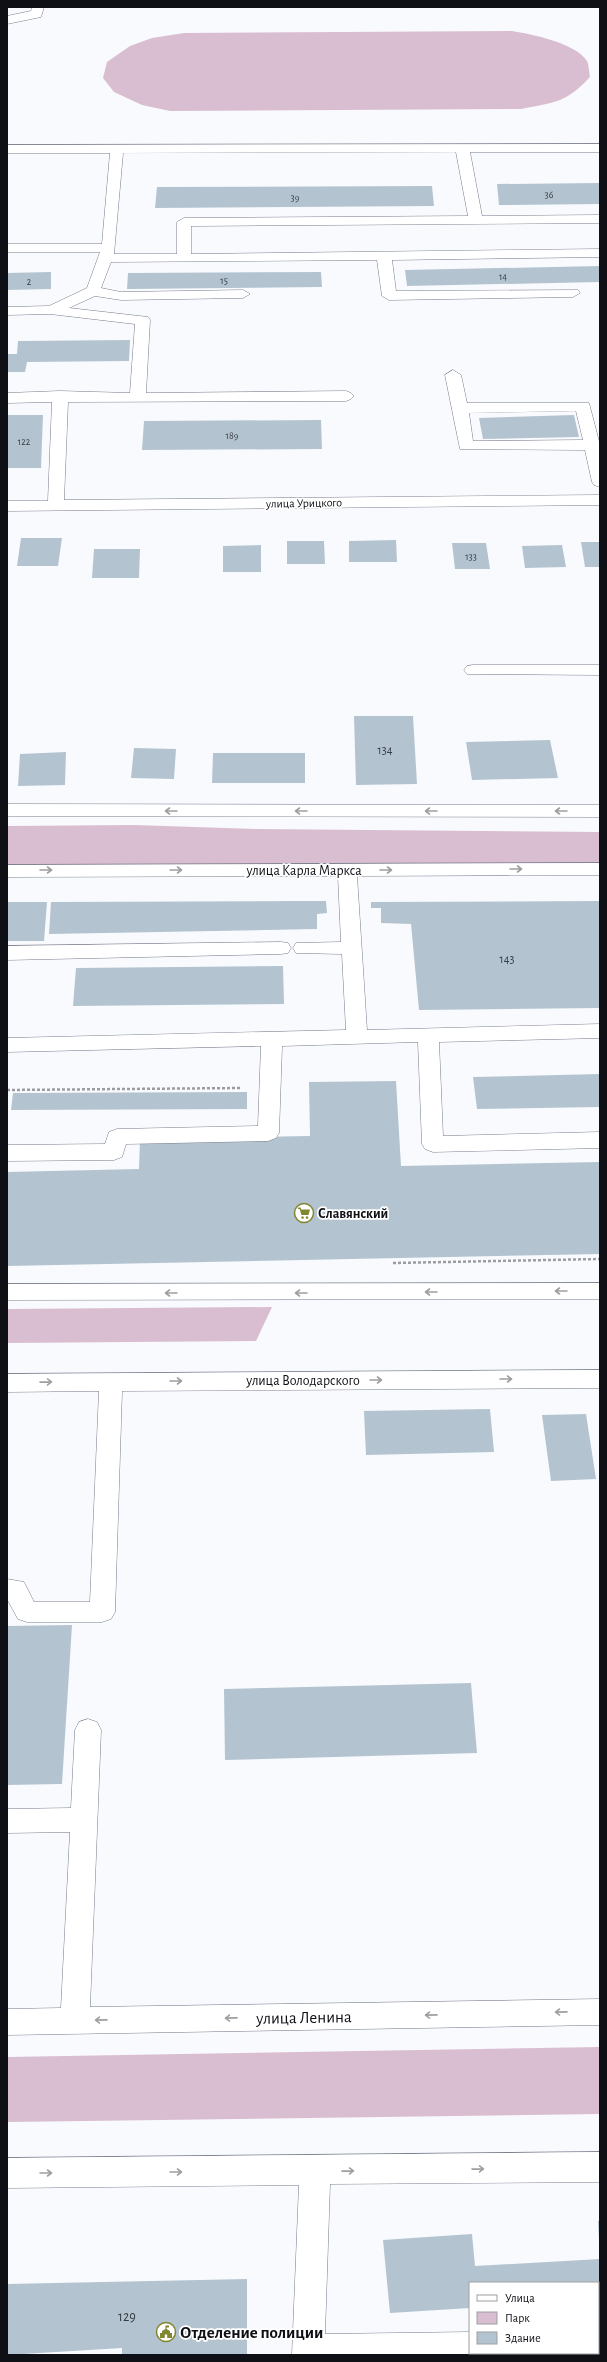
<svg xmlns="http://www.w3.org/2000/svg" width="607" height="2362" font-family="'Alegreya Sans',sans-serif">
  <rect width="100%" height="100%" fill="#f9fafe"/>
  <g fill="#d9bdd1">
    <path d="M 512,31 C 531,34 576,43 587,61 C 589,65 589,72 590,77 C 566,103 555,102 521,109 L 170,111 L 142,105 L 114,92 L 103,78 L 107,62 L 130,46 L 152,38 L 184,33 Z"/>
    <polygon points="134,825 256,829 600,832 600,864 7,865 7,826"/>
    <polygon points="272,1307 256,1341 7,1343 7,1309"/>
    <polygon points="600,2047 600,2114 7,2122 7,2057"/>
  </g>
  <g fill="#b3c4d0">
    <polygon points="600,183 600,204 499,205 497,184"/>
    <polygon points="432,186 434,206 155,208 157,187"/>
    <polygon points="600,266 600,282 407,286 405,270"/>
    <polygon points="51,272 51,289 7,290 7,273"/>
    <polygon points="321,272 322,287 127,289 128,273"/>
    <polygon points="130,340 129,361 27,362 25,372 7,372 7,354 17,354 18,341"/>
    <polygon points="7,415 43,415 41,468 7,468"/>
    <polygon points="574,415 579,437 483,439 479,418"/>
    <polygon points="321,420 322,449 142,450 144,421"/>
    <polygon points="21,538 62,538 58,566 17,566"/>
    <polygon points="396,540 397,562 349,562 349,541"/>
    <polygon points="287,541 324,541 325,564 287,564"/>
    <polygon points="581,542 600,542 600,567 585,567"/>
    <polygon points="452,543 486,543 490,569 455,569"/>
    <polygon points="261,545 261,572 223,572 223,546"/>
    <polygon points="562,545 566,567 525,568 522,546"/>
    <polygon points="94,549 140,549 139,578 92,578"/>
    <polygon points="354,716 413,716 417,784 356,785"/>
    <polygon points="550,740 558,778 472,780 466,742"/>
    <polygon points="134,748 176,749 174,779 131,778"/>
    <polygon points="66,752 65,785 18,786 20,754"/>
    <polygon points="213,753 305,753 305,783 212,783"/>
    <polygon points="295,901 326,901 327,913 317,914 317,929 49,934 51,902"/>
    <polygon points="600,901 600,1008 419,1010 411,924 381,923 381,908 371,908 371,902"/>
    <polygon points="7,902 47,902 44,941 7,941"/>
    <polygon points="283,966 284,1004 73,1006 76,968"/>
    <polygon points="600,1074 600,1107 477,1109 473,1077"/>
    <polygon points="396,1081 401,1166 600,1162 600,1254 7,1266 7,1172 139,1169 140,1139 310,1136 309,1082"/>
    <polygon points="247,1092 247,1109 11,1110 13,1093"/>
    <polygon points="490,1409 494,1452 366,1455 364,1411"/>
    <polygon points="586,1414 596,1479 551,1481 542,1415"/>
    <polygon points="72,1625 62,1784 7,1785 7,1626"/>
    <polygon points="471,1683 477,1753 225,1760 224,1689"/>
    <polygon points="598,2221 600,2221 600,2241 599,2241"/>
    <polygon points="472,2234 475,2266 600,2259 600,2300 598,2300 598,2283 470,2283 470,2308 390,2313 383,2240"/>
    <polygon points="247,2279 247,2355 122,2355 122,2348 7,2355 7,2284"/>
  </g>
  <g fill="none" stroke-linecap="round" stroke-linejoin="round">
    <g stroke="#777c8c" stroke-width="1">
      <g id="minor">
        <polygon points="32,7 44,7 41,17 7,24 7,16 31,11"/>
        <path d="M 600,144 L 600,152 L 470,152 L 482,216 L 600,215 L 600,223 L 191,226 L 191,254 L 600,249 L 600,257 L 392,260 L 396,291 L 578,290 L 580,293 L 573,297 L 389,300 L 382,296 L 377,260 L 111,262 L 101,288 L 121,292 L 243,290 L 250,294 L 243,298 L 121,300 L 95,296 L 69,308 L 148,317 L 150,320 L 146,393 L 346,391 L 351,393 L 354,396 L 351,399 L 346,401 L 68,402 L 64,500 L 600,495 L 600,505 L 7,511 L 7,501 L 48,501 L 52,402 L 7,403 L 7,393 L 60,391 L 130,393 L 135,324 L 50,314 L 7,315 L 7,307 L 49,306 L 87,288 L 100,252 L 7,252 L 7,244 L 102,244 L 110,153 L 7,153 L 7,145 ZM 456,152 L 468,216 L 184,218 L 177,222 L 177,254 L 114,254 L 123,153 Z"/>
        <path d="M 453,370 L 461,375 L 467,403 L 589,403 L 600,445 L 600,487 L 594,485 L 592,482 L 585,450 L 460,449 L 445,375 ZM 576,411 L 583,440 L 473,441 L 469,413 Z"/>
        <polygon points="473,665 600,665 600,675 467,674 464,670 467,666"/>
        <polygon points="7,804 600,805 600,817 7,816"/>
        <polygon points="600,863 600,875 357,876 367,1030 600,1024 600,1038 439,1042 443,1136 600,1132 600,1148 433,1152 425,1149 422,1144 418,1042 282,1046 279,1133 276,1138 268,1141 126,1144 122,1157 114,1160 7,1161 7,1145 105,1144 109,1132 117,1129 258,1126 261,1046 7,1052 7,1038 346,1030 342,954 296,953 293,948 296,943 341,942 338,876 7,877 7,865"/>
        <polygon points="281,942 288,943 291,948 288,953 281,954 7,960 7,946"/>
        <polygon points="600,1283 600,1299 7,1300 7,1284"/>
        <polygon points="600,1370 600,1388 122,1391 115,1612 111,1619 102,1622 27,1622 18,1619 7,1599 7,1579 24,1582 34,1602 90,1602 99,1391 7,1392 7,1374"/>
        <polygon points="88,1719 97,1722 101,1730 90,2007 600,1999 600,2025 7,2035 7,2009 61,2008 70,1832 7,1833 7,1809 71,1808 75,1730 79,1722"/>
        <polygon points="600,2152 600,2182 330,2184 325,2334 470,2332 470,2353 484,2353 483,2355 292,2355 299,2185 7,2188 7,2158"/>
        <polygon points="598,2330 600,2330 600,2355 586,2355 585,2353 598,2353"/>
      </g>
    </g>
    <g stroke="#9b9ca1" stroke-width="2.5" stroke-dasharray="3 2" stroke-linecap="butt">
      <polyline points="7,1090 242,1088"/>
      <polyline points="393,1263 600,1259"/>
    </g>
    <use href="#minor" fill="#fff" fill-rule="evenodd"/>
  </g>
  <defs><path id="oneway-shaft" d="M-6 0H5M1.5-3L5.5 0L1.5 3" fill="none" stroke-width="1.6" stroke-linecap="round" stroke-linejoin="round"/></defs>
  <g stroke="#9f9fa2">
    <use href="#oneway-shaft" transform="translate(171 811) rotate(-180)"/>
    <use href="#oneway-shaft" transform="translate(301 811) rotate(-180)"/>
    <use href="#oneway-shaft" transform="translate(431 811) rotate(-180)"/>
    <use href="#oneway-shaft" transform="translate(561 811) rotate(-180)"/>
    <use href="#oneway-shaft" transform="translate(516 869)"/>
    <use href="#oneway-shaft" transform="translate(46 870)"/>
    <use href="#oneway-shaft" transform="translate(176 870)"/>
    <use href="#oneway-shaft" transform="translate(386 870)"/>
    <use href="#oneway-shaft" transform="translate(561 1291) rotate(180)"/>
    <use href="#oneway-shaft" transform="translate(431 1292) rotate(180)"/>
    <use href="#oneway-shaft" transform="translate(171 1293) rotate(-180)"/>
    <use href="#oneway-shaft" transform="translate(301 1293) rotate(180)"/>
    <use href="#oneway-shaft" transform="translate(506 1379)"/>
    <use href="#oneway-shaft" transform="translate(376 1380)"/>
    <use href="#oneway-shaft" transform="translate(176 1381)"/>
    <use href="#oneway-shaft" transform="translate(46 1382) rotate(-1)"/>
    <use href="#oneway-shaft" transform="translate(561 2012) rotate(179)"/>
    <use href="#oneway-shaft" transform="translate(431 2015) rotate(179)"/>
    <use href="#oneway-shaft" transform="translate(231 2018) rotate(179)"/>
    <use href="#oneway-shaft" transform="translate(101 2020) rotate(179)"/>
    <use href="#oneway-shaft" transform="translate(478 2169) rotate(-1)"/>
    <use href="#oneway-shaft" transform="translate(348 2171) rotate(-1)"/>
    <use href="#oneway-shaft" transform="translate(176 2172)"/>
    <use href="#oneway-shaft" transform="translate(46 2173)"/>
  </g>
  <defs>
    <g id="supermarket-ring" transform="scale(1)"><circle r="9.5" fill="#fff" stroke="#818631" stroke-width="1.5"/><path d="M-6-5.5h2.5l.6 2H6L4.5 2H-2.5L-4.4-4H-6ZM-1.5 3.2a1.3 1.3 0 1 0 .1 0ZM3 3.2a1.3 1.3 0 1 0 .1 0Z" fill="#818631"/></g>
    <g id="civic-ring" transform="scale(1)"><circle r="9.5" fill="#fff" stroke="#818631" stroke-width="1.5"/><path d="M-.6-6.5H3V-4.5H.6V-3L4-1V1h2V6H-6V1h2V-1L-.6-3ZM-1.2 2.5V6h2.4V2.5Z" fill="#818631"/></g>
  </defs>
  <g fill-rule="evenodd">
    <use href="#supermarket-ring" x="304" y="1213"/>
    <use href="#civic-ring" x="166" y="2332"/>
  </g>
  <g text-anchor="middle" stroke-width="3.5" stroke-linejoin="round" paint-order="stroke">
    <g font-size="10" fill="#383d44">
      <text x="549" y="198">36</text>
      <text x="295" y="201">39</text>
      <text x="503" y="280">14</text>
      <text x="224" y="284">15</text>
      <text x="29" y="285">2</text>
      <text x="232" y="439">189</text>
      <text x="24" y="445">122</text>
      <text x="471" y="560">133</text>
    </g>
    <g font-size="12" fill="#0f1016" stroke="#fff">
      <text transform="translate(304 503) rotate(-1)" y="4">улица Урицкого</text>
    </g>
    <g font-size="12" fill="#383d44">
      <text x="385" y="754">134</text>
      <text x="507" y="963">143</text>
    </g>
    <g font-size="14" fill="#0f1016" stroke="#fff">
      <text x="304" y="875">улица Карла Маркса</text>
      <text x="303" y="1385">улица Володарского</text>
    </g>
    <g font-size="14" font-weight="bold" fill="#0f1016" stroke="#fff" text-anchor="start">
      <text x="318" y="1218">Славянский</text>
    </g>
    <g font-size="14" fill="#383d44">
      <text x="127" y="2321">129</text>
    </g>
    <g font-size="17" fill="#0f1016" stroke="#fff">
      <text transform="translate(304 2017) rotate(-1)" y="6">улица Ленина</text>
    </g>
    <g font-size="17" font-weight="bold" fill="#0f1016" stroke="#fff" text-anchor="start">
      <text x="180" y="2338">Отделение полиции</text>
    </g>
  </g>
  <rect width="607" height="2362" fill="none" stroke="#0f1016" stroke-width="16"/>
  <rect x="469" y="2282" width="130" height="72" fill="#ffffff" stroke="#9f9fa2"/>
  <rect x="477" y="2295" width="20" height="6" fill="#ffffff" stroke="#9f9fa2"/>
  <text x="505" y="2302" font-size="12" fill="#0f1016">Улица</text>
  <rect x="477" y="2312" width="20" height="12" fill="#d9bdd1" stroke="#9f9fa2"/>
  <text x="505" y="2322" font-size="12" fill="#0f1016">Парк</text>
  <rect x="477" y="2332" width="20" height="12" fill="#b3c4d0" stroke="#9f9fa2"/>
  <text x="505" y="2342" font-size="12" fill="#0f1016">Здание</text>
</svg>
